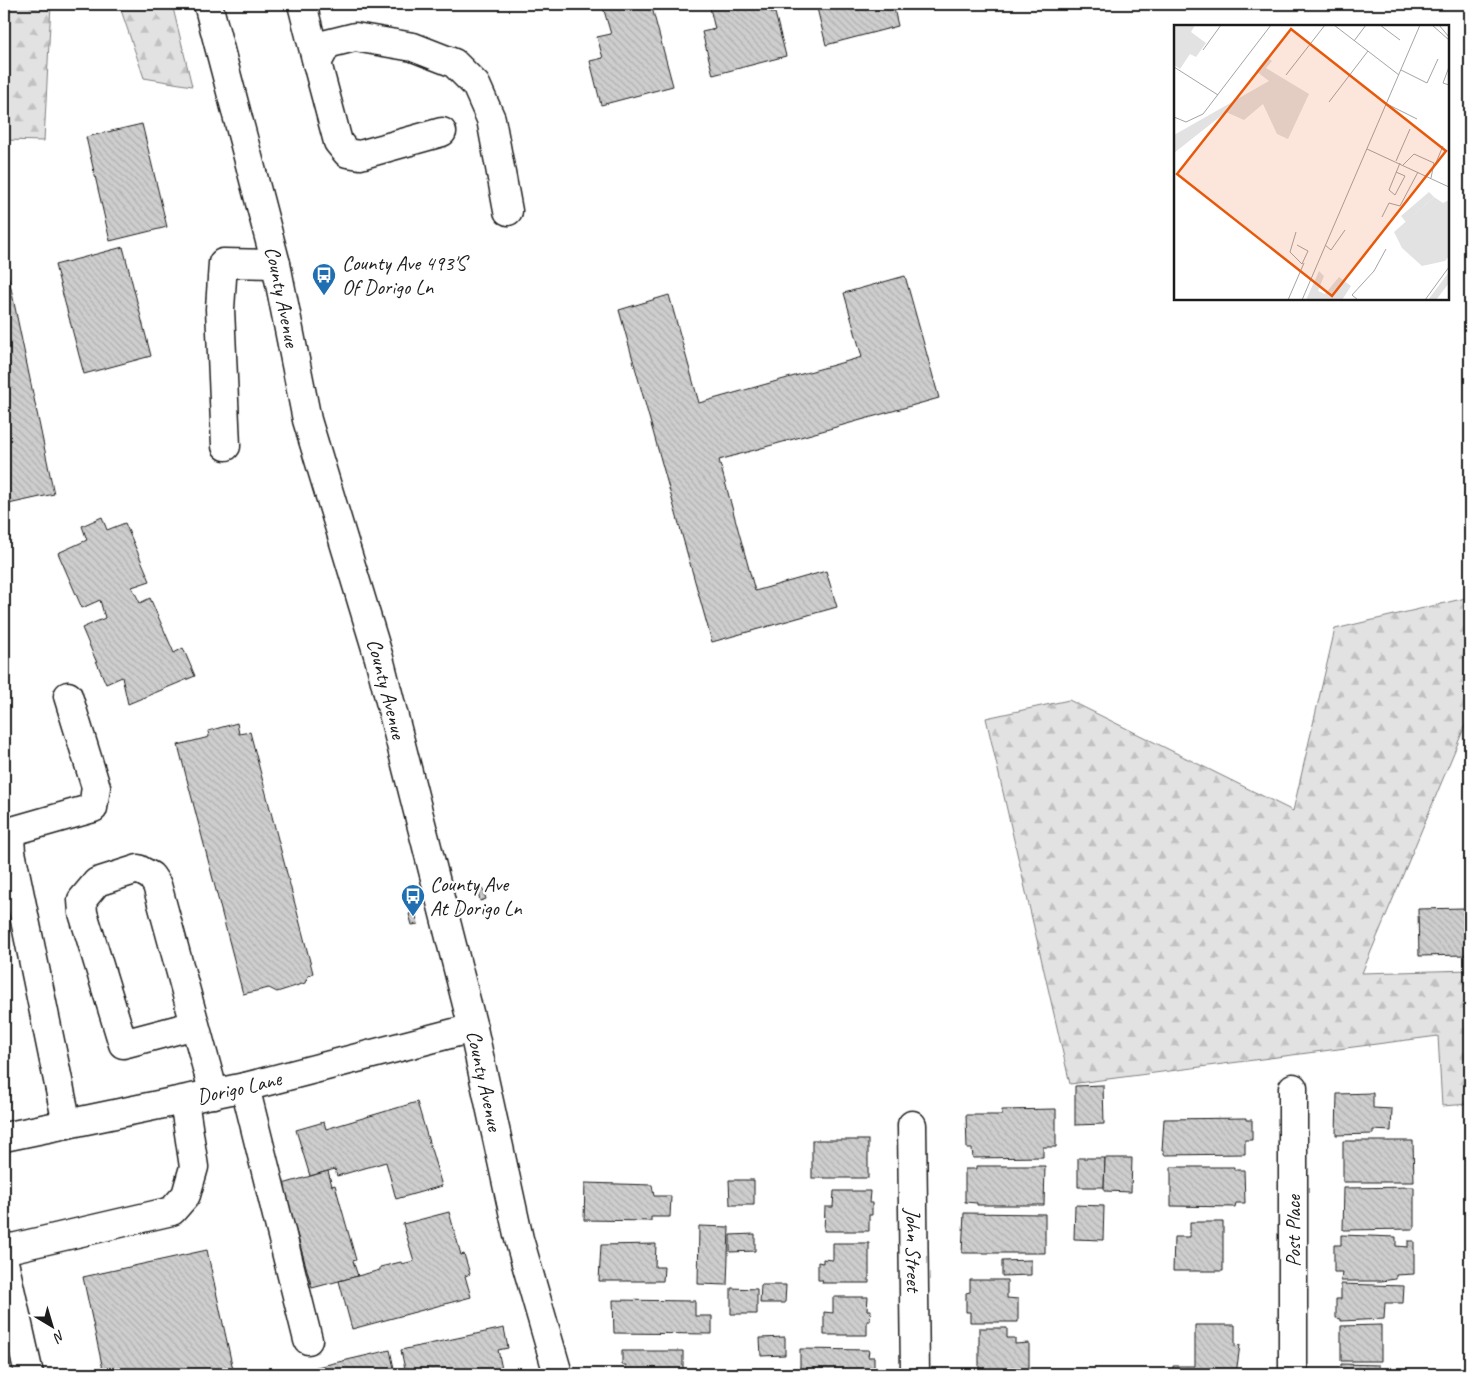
<svg xmlns="http://www.w3.org/2000/svg" width="1474" height="1378" font-family="Caveat,sans-serif">
  <defs>
    <pattern id="forest-firs" width="22" height="20" patternUnits="userSpaceOnUse" patternTransform="scale(1.25)"><rect width="22" height="20" fill="#e2e2e2"/><path d="M5 1l3.5 6h-7zM16 11l3.5 6h-7z" fill="#c1c1c1"/></pattern>
    <pattern id="building-back-hatch" width="6" height="6" patternUnits="userSpaceOnUse" patternTransform="scale(1.25)"><rect width="6" height="6" fill="#cecece"/><path d="M-1 5l2 2M0 0l6 6M5-1l2 2" fill="none" stroke="#b0b0b0"/></pattern>
  </defs>
  <rect width="100%" height="100%" fill="#fff"/>
  <filter id="ink" filterUnits="userSpaceOnUse"><feTurbulence type="fractalNoise" baseFrequency=".02" numOctaves="2"/><feDisplacementMap in="SourceGraphic" scale="10" xChannelSelector="R" yChannelSelector="G"/><feConvolveMatrix kernelMatrix="1 2 1 2 8 2 1 2 1" color-interpolation-filters="sRGB"/></filter>
  <g filter="url(#ink)">
    <g fill="url(#forest-firs)" stroke="#7f7f7f">
      <polygon points="4,4 51,4 44,141 4,140"/>
      <polygon points="119,4 172,4 192,86 144,78"/>
      <polygon points="1470,597 1470,714 1362,973 1470,970 1470,1104 1442,1106 1438,1036 1070,1084 986,718 1069,700 1293,811 1335,629"/>
    </g>
    <g fill="url(#building-back-hatch)" stroke="#1c1c1c">
      <polygon points="602,4 651,4 673,86 601,105 590,61 603,58 597,37 611,34"/>
      <polygon points="709,4 770,4 772,13 775,13 786,56 713,75 702,32 715,29"/>
      <polygon points="816,4 893,4 898,26 826,45"/>
      <polygon points="142,124 167,227 110,241 86,137"/>
      <polygon points="123,247 151,356 84,374 55,265"/>
      <polygon points="8,274 54,494 4,505 4,275"/>
      <polygon points="905,276 939,398 719,460 755,591 826,571 837,607 712,642 619,310 669,295 699,403 862,357 844,293"/>
      <polygon points="102,517 107,530 125,523 150,581 132,587 140,603 150,598 174,653 183,648 195,676 128,704 122,677 106,684 82,628 105,618 100,600 82,608 58,553 87,540 82,526"/>
      <polygon points="237,723 239,734 250,732 313,973 308,976 305,983 277,992 269,988 243,994 178,745 209,737 208,731"/>
      <polygon points="483,889 486,899 480,901 478,891"/>
      <polygon points="1465,908 1466,955 1419,956 1418,909"/>
      <polygon points="415,912 418,924 412,925 409,914"/>
      <polygon points="1103,1085 1104,1124 1075,1125 1075,1086"/>
      <polygon points="1373,1093 1373,1108 1392,1109 1391,1131 1373,1130 1373,1134 1336,1135 1337,1094"/>
      <polygon points="417,1102 442,1186 396,1199 386,1162 337,1176 335,1169 310,1176 296,1130 324,1122 326,1129"/>
      <polygon points="1056,1109 1056,1147 1043,1147 1043,1157 973,1158 972,1149 967,1149 966,1115 1002,1115 1002,1110"/>
      <polygon points="1246,1118 1246,1120 1252,1120 1252,1140 1245,1140 1245,1154 1164,1155 1164,1151 1162,1151 1164,1119"/>
      <rect x="812" y="1140" width="56" height="38"/>
      <polygon points="1343,1141 1413,1141 1414,1182 1343,1182"/>
      <polygon points="1078,1158 1105,1158 1104,1187 1078,1187"/>
      <polygon points="1105,1158 1132,1158 1131,1192 1104,1191"/>
      <polygon points="976,1166 1045,1166 1044,1205 977,1205 977,1203 965,1202 965,1169 976,1169"/>
      <polygon points="1171,1167 1234,1167 1234,1170 1244,1170 1245,1203 1236,1203 1235,1207 1171,1206"/>
      <polygon points="328,1171 332,1186 335,1185 356,1260 353,1261 358,1276 312,1288 283,1184"/>
      <polygon points="729,1180 754,1180 754,1205 730,1205"/>
      <polygon points="585,1183 652,1185 654,1196 671,1196 670,1217 651,1217 651,1221 584,1220"/>
      <polygon points="1414,1187 1414,1229 1343,1230 1344,1188"/>
      <polygon points="834,1191 870,1191 869,1203 872,1203 872,1215 869,1215 869,1231 824,1231 825,1207 833,1207"/>
      <polygon points="1075,1205 1104,1206 1103,1240 1074,1239"/>
      <polygon points="449,1212 461,1255 464,1254 470,1274 465,1276 471,1297 352,1329 339,1281 380,1270 380,1267 401,1262 402,1264 414,1261 403,1224"/>
      <polygon points="964,1213 1045,1214 1045,1253 962,1253"/>
      <polygon points="1190,1222 1223,1222 1223,1271 1173,1271 1174,1237 1190,1237"/>
      <polygon points="699,1226 729,1227 727,1285 698,1284"/>
      <polygon points="755,1234 755,1251 730,1252 730,1235"/>
      <polygon points="1341,1235 1396,1237 1396,1246 1408,1247 1408,1241 1414,1241 1414,1274 1396,1275 1396,1279 1381,1281 1341,1281 1342,1272 1334,1272 1334,1245 1341,1245"/>
      <polygon points="833,1243 869,1243 869,1283 822,1283 823,1280 818,1280 818,1262 823,1263 823,1259 833,1260"/>
      <polygon points="656,1244 655,1267 664,1267 663,1281 599,1281 601,1245"/>
      <polygon points="207,1250 234,1374 104,1374 83,1277"/>
      <polygon points="1031,1260 1031,1275 1002,1276 1002,1261"/>
      <polygon points="970,1280 1007,1280 1007,1298 1018,1299 1018,1322 970,1322 970,1312 966,1312 966,1293 970,1292"/>
      <polygon points="1341,1284 1404,1286 1403,1303 1385,1303 1384,1319 1341,1321 1341,1319 1336,1318 1336,1299 1341,1299"/>
      <polygon points="761,1285 786,1285 785,1303 760,1303"/>
      <polygon points="731,1288 757,1289 757,1314 731,1314"/>
      <polygon points="833,1297 868,1297 867,1310 871,1310 870,1321 867,1321 867,1335 824,1335 824,1312 833,1313"/>
      <polygon points="613,1300 695,1301 695,1316 712,1316 712,1334 614,1333"/>
      <polygon points="1195,1325 1235,1325 1235,1346 1240,1345 1236,1374 1173,1374 1173,1366 1195,1366"/>
      <polygon points="1381,1325 1381,1361 1341,1361 1341,1326"/>
      <polygon points="504,1328 508,1348 498,1350 503,1374 406,1374 401,1350"/>
      <polygon points="979,1328 1007,1328 1007,1338 1015,1338 1015,1344 1029,1343 1029,1374 979,1374"/>
      <polygon points="785,1337 785,1355 761,1356 760,1338"/>
      <polygon points="800,1349 869,1350 868,1357 874,1357 874,1372 868,1372 868,1374 800,1374"/>
      <polygon points="390,1350 395,1373 305,1374 304,1370"/>
      <polygon points="622,1351 683,1351 683,1374 626,1374 626,1365 622,1365"/>
      <polygon points="1341,1364 1379,1365 1379,1374 1341,1374"/>
    </g>
    <g fill="none" stroke-linecap="round" stroke-linejoin="round">
      <g stroke="#1c1c1c" stroke-width="31">
        <g id="minor">
          <polyline points="302,4 317,63"/>
          <polyline points="442,132 360,155 347,153 338,142 317,63 327,44 355,37 413,47 454,63 476,85 491,119 508,211"/>
          <polyline points="226,446 220,309 223,263 276,264"/>
          <polyline points="195,1025 123,1044 83,913 82,900 97,882 138,869 151,876 157,885 214,1094"/>
          <polyline points="245,1087 308,1340"/>
          <polyline points="67,1124 11,852 10,839 16,830 93,808 96,787 68,696"/>
          <path id="s1" d="M 912,1125 L 915,1374"/>
          <path id="s2" d="M 4,1137 L 245,1087 L 473,1028"/>
          <polyline points="4,1246 12,1248 172,1211 186,1195 194,1167 184,1100"/>
          <polyline points="4,1262 29,1374"/>
          <polyline points="1293,1374 1293,1088"/>
        </g>
      </g>
      <g stroke="#1c1c1c" stroke-width="31">
        <g id="major">
          <path id="s3" d="M 208,4 L 276,264 L 307,420 L 379,658 L 473,1028 L 519,1239 L 558,1374"/>
        </g>
      </g>
      <use href="#minor" stroke="#fff" stroke-width="28"/>
      <use href="#major" stroke="#fff" stroke-width="28"/>
    </g>
  </g>
  <defs>
    <g id="bus-pin" transform="scale(1.25)"><path d="M0 17L-7.5 6A9.5 9.5 0 1 1 7.5 6Z" fill="#1f6fb2" stroke="#fff"/><path d="M-5-6H5V4H4V6H2V4H-2V6H-4V4H-5ZM-3.5-4V0h7V-4ZM-3.5 1.2v1.5H-2V1.2ZM2 1.2v1.5H3.5V1.2Z" fill="#fff"/></g>
  </defs>
  <g fill-rule="evenodd">
    <use href="#bus-pin" x="324" y="275"/>
    <use href="#bus-pin" x="413" y="896"/>
  </g>
  <g text-anchor="middle" stroke-width="4.5" stroke-linejoin="round" paint-order="stroke">
    <g font-size="21" fill="#1c1c1c" stroke="#fff" text-anchor="start">
      <text x="342" y="270">County Ave 493'S<tspan x="342" dy="24">Of Dorigo Ln</tspan></text>
      <text x="430" y="891">County Ave<tspan x="430" dy="24">At Dorigo Ln</tspan></text>
    </g>
    <g font-size="21" fill="#1c1c1c" stroke="#fff">
      <text dy="7" stroke="none"><textPath href="#s3" startOffset="302">County Avenue</textPath></text>
      <text dy="7" stroke="none"><textPath href="#s3" startOffset="708">County Avenue</textPath></text>
      <text dy="7" stroke="none"><textPath href="#s3" startOffset="1112">County Avenue</textPath></text>
      <text dy="7" stroke="none"><textPath href="#s2" startOffset="240">Dorigo Lane</textPath></text>
      <text transform="translate(1293 1231) rotate(-90)" y="7">Post Place</text>
      <text dy="7" stroke="none"><textPath href="#s1" startOffset="125">John Street</textPath></text>
    </g>
  </g>
  <g transform="translate(1174 25)">
    <rect width="275" height="275" fill="#fff"/>
    <path d="M 255,167 L 260,172 L 232,197 L 227,191 Z" fill="#e2e2e2"/>
    <path d="M 93,32 L 98,36 L 92,43 L 135,69 L 114,114 L 103,109 L 89,79 L 70,95 L 52,87 L 0,128 L 0,110 L 95,56 L 82,46 ZM 145,246 L 150,251 L 144,266 L 151,269 L 165,252 L 177,261 L 168,275 L 132,275 Z" fill="#e2e2e2"/>
    <path d="M 275,247 L 275,258 L 262,275 L 254,275 Z" fill="#e2e2e2"/>
    <path d="M 0,0 L 21,0 L 17,7 L 32,18 L 22,32 L 16,29 L 6,44 L 0,40 ZM 260,172 L 269,178 L 275,175 L 275,231 L 271,236 L 248,241 L 228,223 L 220,207 Z" fill="#e2e2e2"/>
    <path fill="none" stroke="#a4a4a4" stroke-width="1" d="M 160,0 L 225,50M 206,0 L 226,15M 258,0 L 275,15M 265,0 L 275,12M 180,16 L 192,0M 29,25 L 47,0M 0,42 L 44,70M 275,42 L 269,58 L 275,60M 227,45 L 253,58 L 264,34M 112,50 L 151,0M 155,77 L 194,26M 213,79 L 243,94M 0,92 L 12,97 L 29,89 L 97,0M 193,124 L 275,162M 222,136 L 236,104M 229,140 L 240,129 L 260,138 L 257,153M 261,140 L 269,121M 222,147 L 231,151 L 221,170 L 215,165 L 226,138M 208,192 L 215,178 L 226,181 L 244,147M 122,207 L 116,227 L 128,239 L 134,226 L 123,220M 151,220 L 157,225 L 171,205M 114,275 L 130,238M 128,275 L 246,0M 184,275 L 178,270 L 200,246 L 212,224M 251,275 L 275,242"/>
    <path fill="#e8590c" fill-opacity="0.15" stroke="#e8590c" stroke-width="2.5" d="M 117,4 L 272,126 L 158,271 L 3,149 Z"/>
    <rect width="275" height="275" fill="none" stroke="#1c1c1c" stroke-width="2.5"/>
  </g>
  <rect width="1474" height="1378" fill="none" stroke="#fff" stroke-width="20"/>
  <rect x="10" y="10" width="1454" height="1358" fill="none" stroke="#1c1c1c" stroke-width="2" filter="url(#ink)"/>
  <g transform="translate(52 1326) rotate(142)" stroke="#ffffff" stroke-width="4" paint-order="stroke">
  <path d="M0-4L9 19L0 12L-9 19Z" fill="#1c1c1c"/>
  <text y="-8" font-size="14" font-weight="bold" text-anchor="middle" fill="#1c1c1c">N</text>
  </g>
</svg>
